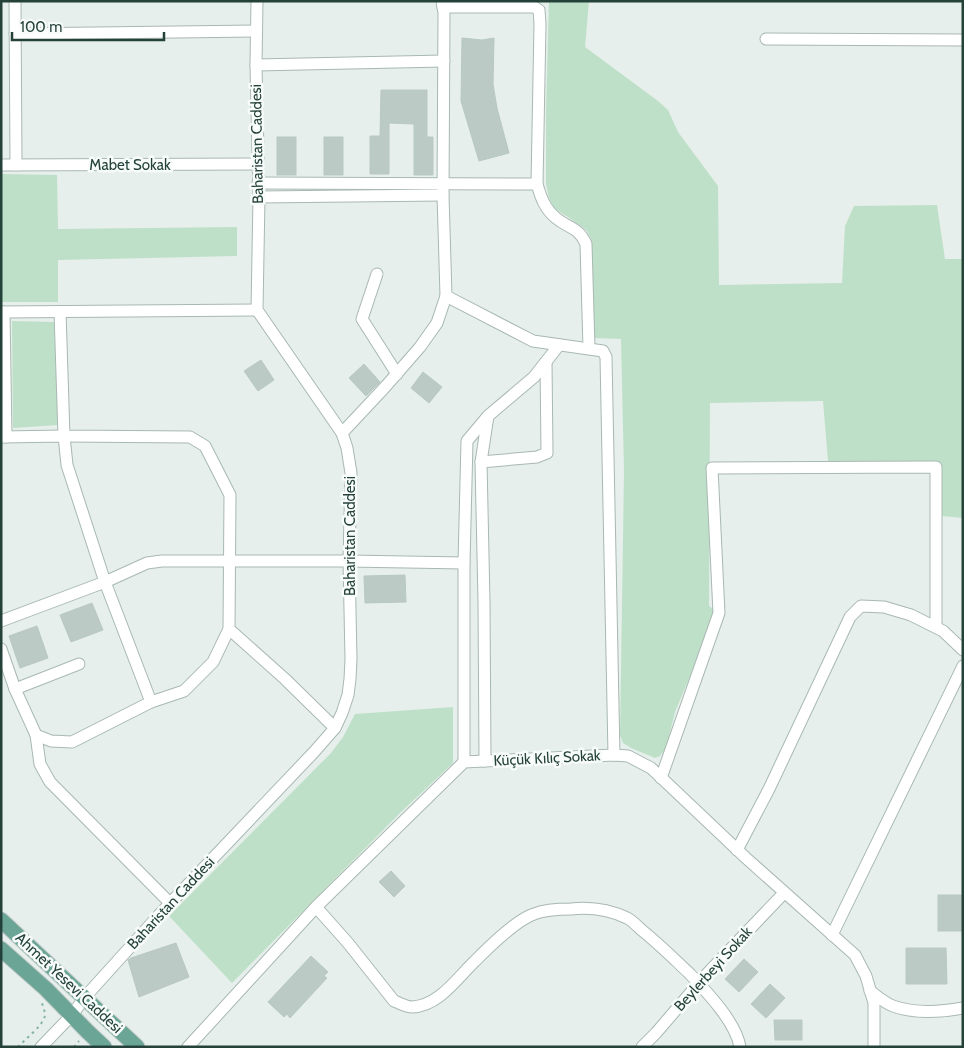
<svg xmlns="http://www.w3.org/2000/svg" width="964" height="1048" font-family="Cabin,sans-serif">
  <rect width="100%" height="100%" fill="#e6efeb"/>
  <g fill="#bfe0c8">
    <polygon points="549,1 589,1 585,47 658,101 668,110 678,132 718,186 719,285 842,283 845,226 854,206 937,205 945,259 963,259 963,518 932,515 933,467 828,461 823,401 710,403 709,606 716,611 710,628 675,712 666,748 660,756 655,758 631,748 623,743 620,735 624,472 621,339 593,338 592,241 587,231 580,225 554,208 549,198 546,184 546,112"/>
    <polygon points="1,174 57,175 58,229 237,227 237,256 58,260 58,302 1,302"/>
    <polygon points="12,321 54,322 58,425 13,428"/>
    <polygon points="453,707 453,763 400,813 232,983 169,916 331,753 343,737 355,714"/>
  </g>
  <g fill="#bbcac4" stroke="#b8c9c2">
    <polygon points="462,38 482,40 494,38 493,84 497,108 509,153 479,161 461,101"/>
    <polygon points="381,90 427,90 427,137 433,137 433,175 414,175 414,124 389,123 389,174 370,174 370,136 380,136"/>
    <rect x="277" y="137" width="19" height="38"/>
    <rect x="324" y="137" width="19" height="38"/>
    <polygon points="261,360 274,380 258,391 244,371"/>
    <polygon points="364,364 380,382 366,396 349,378"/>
    <polygon points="423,372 442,387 429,403 411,388"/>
    <polygon points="405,575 406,602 365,603 364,576"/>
    <polygon points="92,603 103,630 71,642 60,615"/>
    <polygon points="37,626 48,658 20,668 9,636"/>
    <polygon points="391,871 405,886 394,897 379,882"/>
    <rect x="938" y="895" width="25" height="36"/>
    <polygon points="176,943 189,977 139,997 128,960 131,958"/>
    <polygon points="906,948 946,948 947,984 906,984"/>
    <polygon points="311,956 328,972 324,976 327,978 290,1018 287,1014 284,1017 268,1002"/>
    <polygon points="744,959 758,972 739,992 725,979"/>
    <polygon points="770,984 785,998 766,1018 751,1004"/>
    <polygon points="774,1020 802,1020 802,1040 775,1040"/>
  </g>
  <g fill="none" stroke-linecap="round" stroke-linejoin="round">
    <g stroke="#a8b8b2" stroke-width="13">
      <g id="minor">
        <polyline points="15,1 16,165"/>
        <polyline points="442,1 444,13 443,195 446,296 533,341 603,351 606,357 614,755"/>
        <path d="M 443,7 L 534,7 L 539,10 L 540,24 L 537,184 C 541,198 545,209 556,218 C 569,229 578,226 586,244 L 589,348"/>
        <polyline points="15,34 256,31"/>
        <polyline points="766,39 963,40"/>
        <polyline points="256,65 444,61"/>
        <polyline points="1,165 258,164"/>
        <polyline points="258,183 537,184"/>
        <polyline points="259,197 443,195"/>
        <polyline points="377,274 362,319 397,374"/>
        <polyline points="1,312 257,310"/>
        <polyline points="4,312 6,437"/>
        <polyline points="60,312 64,436 190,437 205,446 230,495 229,629 213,662 184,691 151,702"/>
        <polyline points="342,433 386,386 420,347 437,323 446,296"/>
        <polyline points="1,437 64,436 67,465 105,582 151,702 72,742 51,741 36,735 15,689 1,649"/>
        <polyline points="481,462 537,457 547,453 546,362"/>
        <polyline points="1,621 105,582 147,563 162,561 349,561 464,563"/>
        <polyline points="229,629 285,679 335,728"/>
        <polyline points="15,689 79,664"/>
        <polyline points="36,735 40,764 50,782 170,903"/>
        <polyline points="485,761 484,602 481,462 488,416"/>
        <polyline points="464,762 464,563 467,441 488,416 534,377 559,345"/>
        <polyline points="661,778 719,613 712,468 936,467 936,627"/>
        <polyline points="737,850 769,789 850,617 861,606 884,607 911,615 943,631 963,650"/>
        <path d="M 316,907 L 348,943 L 394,1001 C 400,1003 406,1007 412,1007 C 439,1006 457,978 475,961 C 489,947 516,920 534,914 C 544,910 560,909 571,909 C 589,907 610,910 627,918 C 633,921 639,928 644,932 C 660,945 674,959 689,973 C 706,991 736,1022 740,1047"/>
        <polyline points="832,935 963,666"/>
        <path d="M 870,991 C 877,996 885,1003 893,1006 C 915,1014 941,1012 963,1008"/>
        <polyline points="41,1047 72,1015 85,997 159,915 314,752 335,728 342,713 348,695 350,679 351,659 349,561 351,473 347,448 342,433 257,310 259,197 256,65 257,1"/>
        <polyline points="188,1047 316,907 464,762 614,755 628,756 651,768 746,858 855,955 866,976 874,1003 874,1047"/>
        <polyline points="642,1047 656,1033 704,977 784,893"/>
      </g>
    </g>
    <g stroke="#c2cac8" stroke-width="17">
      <g id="major">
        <polyline points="1,920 137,1047"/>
        <polyline points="1,949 46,989 88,1032 104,1047"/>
      </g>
    </g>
    <g stroke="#86b3a5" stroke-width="2" stroke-dasharray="2.5 4" stroke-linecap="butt">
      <path d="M 18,1047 C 25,1039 44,1025 45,1015 C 45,1011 43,1007 42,1003"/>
      <polyline points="74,1047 79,1041"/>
    </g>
    <use href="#minor" stroke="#fff" stroke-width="11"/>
    <use href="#major" stroke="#6aa596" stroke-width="15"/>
  </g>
  <g text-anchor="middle" stroke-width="5" stroke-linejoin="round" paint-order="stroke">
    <g font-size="15" fill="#24423a" stroke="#f7fbf9">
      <text transform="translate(257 144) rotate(-91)" y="5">Baharistan Caddesi</text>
      <text x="130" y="170">Mabet Sokak</text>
      <text transform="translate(350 536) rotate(-90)" y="5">Baharistan Caddesi</text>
      <text transform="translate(547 758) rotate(-3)" y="5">Küçük Kılıç Sokak</text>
      <text transform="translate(171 903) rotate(-47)" y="5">Baharistan Caddesi</text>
      <text transform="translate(713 969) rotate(-48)" y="5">Beylerbeyi Sokak</text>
      <text transform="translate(69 983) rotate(43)" y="5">Ahmet Yesevi Caddesi</text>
    </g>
  </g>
  <rect width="964" height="1048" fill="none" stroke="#24423a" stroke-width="5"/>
  <path d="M12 32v8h152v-8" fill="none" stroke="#24423a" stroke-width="2.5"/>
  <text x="20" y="32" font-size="15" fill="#24423a" stroke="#f7fbf9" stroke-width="4" paint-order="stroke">100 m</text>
</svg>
